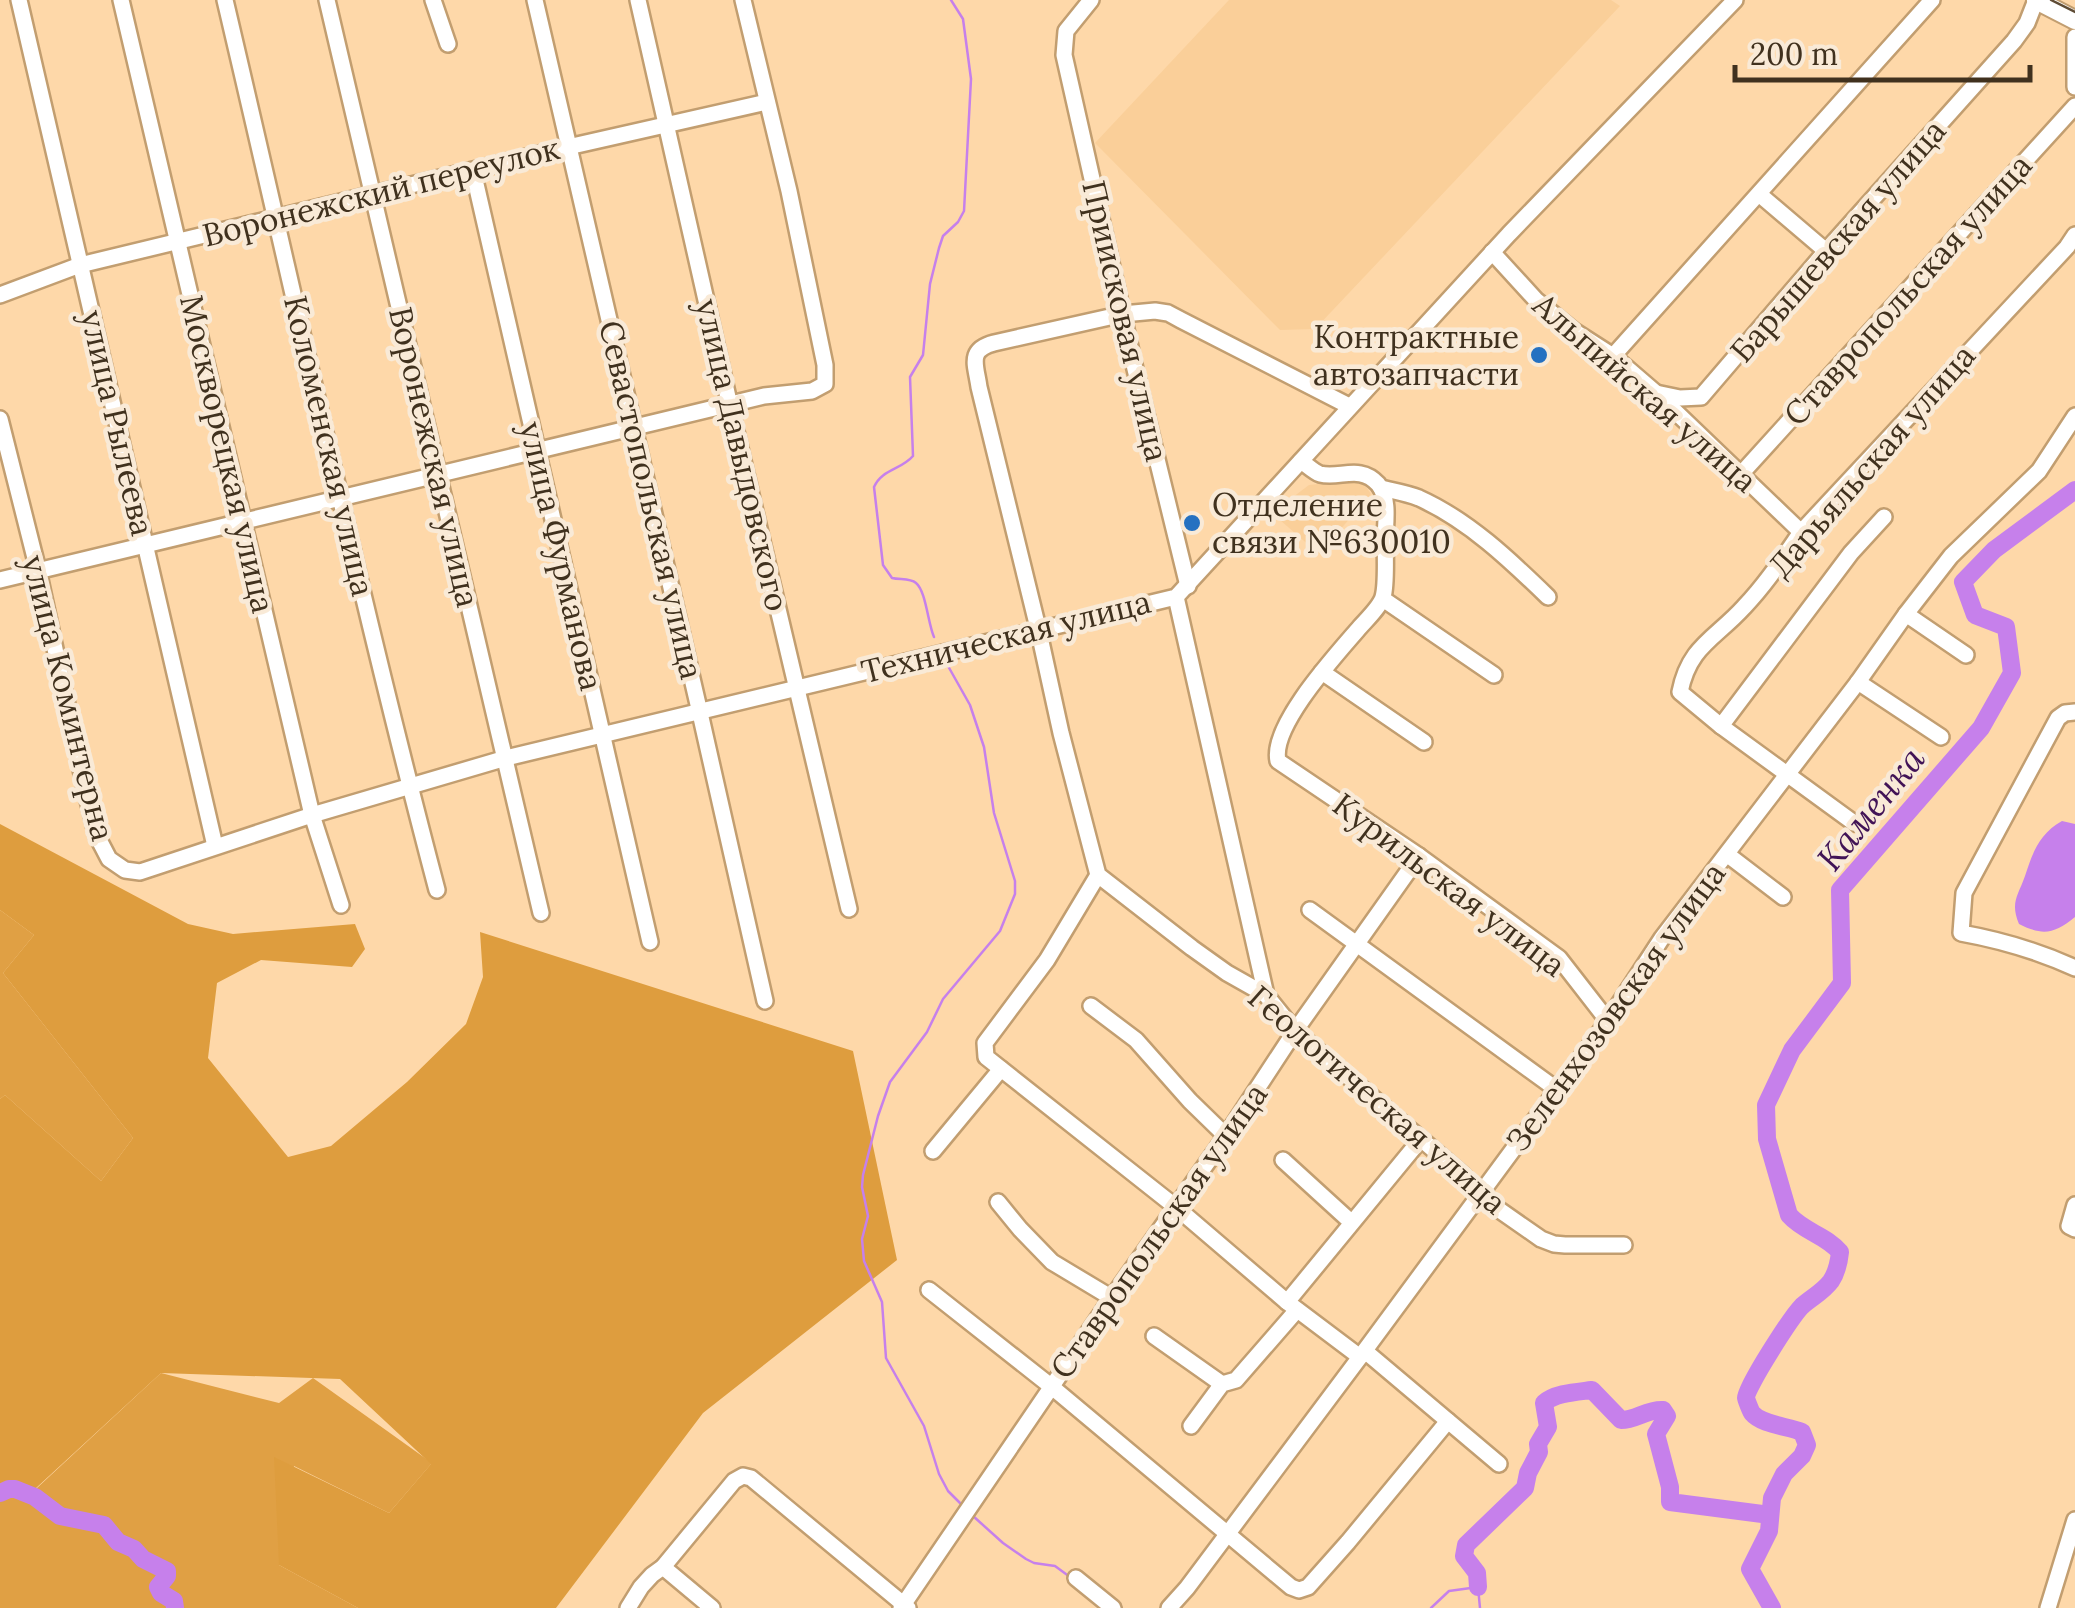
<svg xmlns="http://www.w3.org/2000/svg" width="2075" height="1608" font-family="Lora,serif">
  <rect width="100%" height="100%" fill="#fed8a9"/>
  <g fill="#facf99">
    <polygon points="1229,0 1611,0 1620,6 1315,329 1280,330 1095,143"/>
    <polygon points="1355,480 1364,484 1371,494 1319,554 1272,513 1309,485"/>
  </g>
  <g fill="#e0a044">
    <polygon points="0,910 34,935 3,973 133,1138 101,1181 5,1095 0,1099"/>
    <polygon points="161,1373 279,1403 313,1378 432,1463 389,1513 294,1466 279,1565 358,1608 0,1608 0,1487 24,1500"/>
  </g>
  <polygon fill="#de9d3e" points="0,824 188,924 233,934 355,924 365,949 352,967 261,960 217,983 208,1058 288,1157 331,1146 407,1082 466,1024 483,977 480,932 853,1051 897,1260 703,1413 556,1608 358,1608 279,1565 274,1457 389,1513 431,1464 340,1379 161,1373 23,1500 0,1487 0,1099 5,1095 101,1181 133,1138 3,973 34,935 0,910"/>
  <path fill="#c680eb" d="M 2062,821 L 2075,824 L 2075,917 C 2054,934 2043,936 2019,924 C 2010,902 2018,896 2025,876 C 2033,852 2039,834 2062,821 Z"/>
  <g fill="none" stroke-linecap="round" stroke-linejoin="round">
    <g stroke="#c680eb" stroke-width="2.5">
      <path d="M 934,637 C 928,624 926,591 916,583 C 910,578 900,580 892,578 L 883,565 L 874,487 C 882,469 901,470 913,456 L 910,377 L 923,355 L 930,284 L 939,248 L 943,236 L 958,222 L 964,211 L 971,79 L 963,19 L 951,0"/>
      <polyline points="948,666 970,705 984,747 994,813 1015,881 1015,894 1000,931 943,999 927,1032 890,1082 878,1116 863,1175 862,1187 868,1216 862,1239 864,1261 882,1302 886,1358 924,1426 939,1474 948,1491 964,1507"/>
      <polyline points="973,1516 1003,1543 1026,1559 1034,1563 1055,1566 1070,1577"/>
      <polyline points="1431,1608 1449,1591 1478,1587 1480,1608"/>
    </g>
    <g stroke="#c680eb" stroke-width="18">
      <polyline points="0,1493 9,1489 15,1489 35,1497 60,1516 104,1525 118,1542 134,1549 143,1559 167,1571 167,1576 158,1587 161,1593 174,1601 175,1608"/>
      <path d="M 1478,1587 L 1477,1573 L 1464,1556 L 1466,1545 L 1525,1488 L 1528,1473 L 1539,1452 L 1538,1444 L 1548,1427 L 1544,1403 C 1555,1393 1577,1392 1592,1390 L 1621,1420 C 1636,1420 1647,1409 1663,1410 L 1667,1416 L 1656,1434 L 1670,1487 L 1670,1502 L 1770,1515"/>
      <path d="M 1772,1608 L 1750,1569 L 1769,1531 L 1772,1498 L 1784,1474 L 1802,1456 L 1807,1445 L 1802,1432 C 1788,1426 1762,1425 1752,1413 C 1751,1412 1746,1399 1746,1398 C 1746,1387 1792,1316 1802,1306 C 1812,1297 1823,1292 1831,1281 C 1837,1272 1839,1262 1840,1252 C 1826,1235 1804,1232 1789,1215 L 1767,1139 L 1766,1105 L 1792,1050 L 1842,983 L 1840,890 L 1981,728 L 2012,673 L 2006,627 L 1975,615 L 1963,582 L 1994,550 L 2075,490"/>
    </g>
    <g stroke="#c29e70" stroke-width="20">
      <g id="minor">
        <polyline points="19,0 215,846"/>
        <polyline points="121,0 312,815 341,905"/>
        <path d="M 225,0 C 295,297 359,595 437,890"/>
        <polyline points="327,0 541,913"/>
        <polyline points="433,0 448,44"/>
        <polyline points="535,0 700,713 765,1001"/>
        <polyline points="638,0 730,406 849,909"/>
        <polyline points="1091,0 1066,31 1064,55 1135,369 1188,586"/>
        <polyline points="2075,37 2075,87"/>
        <polyline points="473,171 650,942"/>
        <polyline points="1759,194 1826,251"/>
        <polyline points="1492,252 1536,300 1574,331 1613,356 1656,393 1801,532"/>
        <polyline points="0,295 80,265 568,147 767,102"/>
        <polyline points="1613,356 1932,0"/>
        <polyline points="1656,393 1680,398 1701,397 1826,251 2014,41 2027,23 2036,0"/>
        <path d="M 1349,406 L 1181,320 L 1168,313 L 1155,311 L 1123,314 L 994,343 C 967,350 976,365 979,387 L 1038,628 L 1061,733 L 1098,875 L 1192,948 L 1227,973 L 1266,995 L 1295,1031 L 1463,1175 L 1478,1195 L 1541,1239 L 1554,1244 L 1565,1245 L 1624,1245"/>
        <polyline points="0,419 38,570 85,788 97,836 109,859 125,870 140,872 312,815 506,758 1176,597 1509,234 1735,0"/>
        <path d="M 1301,461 C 1307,465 1314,472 1320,474 C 1340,479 1360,464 1378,484 C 1389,497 1386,520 1385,536 C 1385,552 1387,583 1383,597 C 1380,607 1367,619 1360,627 C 1337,654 1270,726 1278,761 L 1419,856 L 1559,958 L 1608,1021"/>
        <polyline points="1741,474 2075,106"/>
        <path d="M 1381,488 C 1393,491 1407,493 1419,498 C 1468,520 1510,560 1548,597"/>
        <polyline points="0,580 764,396 812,391 825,384 825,365 789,191 743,0"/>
        <polyline points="1176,597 1266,995"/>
        <polyline points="1383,599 1494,675"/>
        <polyline points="1906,614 1966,655"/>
        <polyline points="1322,672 1424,742"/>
        <polyline points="1858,682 1941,737"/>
        <path d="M 2075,712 L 2065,713 L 2058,718 L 1964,893 L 1961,933 C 2000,940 2038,951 2075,968"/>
        <polyline points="1721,726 1851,553 1884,517"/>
        <path d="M 1854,823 L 1721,726 L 1680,692 C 1689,646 1715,639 1744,607 C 1766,584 1783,558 1801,532 L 2067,247 L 2075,235"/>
        <polyline points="1728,855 1783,897"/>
        <polyline points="1098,875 1047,960 985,1043 986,1057 1177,1208 1287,1302 1360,1357"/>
        <polyline points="1310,910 1556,1089"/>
        <polyline points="1091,1006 1136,1040 1190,1101 1226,1136"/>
        <polyline points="933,1151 1001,1069"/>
        <polyline points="1283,1160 1351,1222"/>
        <polyline points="998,1202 1020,1229 1052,1262 1112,1298"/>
        <polyline points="2075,1205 2069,1226 2075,1229"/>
        <polyline points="929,1290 1052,1387 1291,1587 1299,1590 1308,1587 1348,1542 1448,1421"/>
        <polyline points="1287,1302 1421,1139"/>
        <polyline points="1154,1336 1222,1384"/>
        <polyline points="1365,1351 1499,1464"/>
        <polyline points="1191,1426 1222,1384 1236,1380 1297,1310"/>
        <polyline points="663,1567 712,1608"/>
        <polyline points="1076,1578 1113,1608"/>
        <polyline points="628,1608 641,1587 652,1575 663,1567 734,1481 743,1476 751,1478 908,1608"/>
        <polyline points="901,1608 1112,1298 1226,1136 1295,1031 1419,856"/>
        <polyline points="1169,1608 1187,1588 1360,1357 1608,1021 1662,938 1858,682 1906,614 1951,556 2039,471 2075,416"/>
        <polyline points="2048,1608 2075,1520"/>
      </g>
    </g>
    <g stroke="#c29e70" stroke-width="22">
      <polyline id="major" points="2036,0 2075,20"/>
    </g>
    <use href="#minor" stroke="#fff" stroke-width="15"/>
    <use href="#major" stroke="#fff" stroke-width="18"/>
    <polyline stroke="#5f4c35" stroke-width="2.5" points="2051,0 2075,12"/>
  </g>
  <g fill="#2571c1" stroke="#f9ead7" stroke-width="4">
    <circle cx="1539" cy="355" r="10"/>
    <circle cx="1192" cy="523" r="10"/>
  </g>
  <g text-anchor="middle" stroke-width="9" stroke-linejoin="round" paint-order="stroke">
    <g font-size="32" fill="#40311e" stroke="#f9ead7">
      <text transform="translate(381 192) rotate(-14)" y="11">Воронежский переулок</text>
      <text transform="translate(1838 241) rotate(-49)" y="11">Барышевская улица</text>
      <text transform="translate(1908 290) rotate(-48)" y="11">Ставропольская улица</text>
      <text transform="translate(1125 321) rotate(77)" y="11">Приисковая улица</text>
      <text transform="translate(1645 393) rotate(41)" y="11">Альпийская улица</text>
      <text transform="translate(117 423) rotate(77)" y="11">улица Рылеева</text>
      <text transform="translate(329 446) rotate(77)" y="11">Коломенская улица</text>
      <text transform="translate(227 454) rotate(77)" y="11">Москворецкая улица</text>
      <text transform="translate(742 455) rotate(77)" y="11">улица Давыдовского</text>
      <text transform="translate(434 457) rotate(77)" y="11">Воронежская улица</text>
      <text transform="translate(1872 461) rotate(-49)" y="11">Дарьяльская улица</text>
      <text transform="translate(651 500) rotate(77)" y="11">Севастопольская улица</text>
      <text transform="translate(561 556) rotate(77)" y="11">улица Фурманова</text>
      <text transform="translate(1006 637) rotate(-14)" y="11">Техническая улица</text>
      <text transform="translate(68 698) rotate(76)" y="11">улица Коминтерна</text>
      <text transform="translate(1449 885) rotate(37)" y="11">Курильская улица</text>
      <text transform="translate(1616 1007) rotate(-54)" y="11">Зеленхозовская улица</text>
      <text transform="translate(1377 1100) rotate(41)" y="11">Геологическая улица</text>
      <text transform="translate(1159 1231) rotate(-55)" y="11">Ставропольская улица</text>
    </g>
    <g font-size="32" fill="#40311e" stroke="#f9ead7" text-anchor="end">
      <text x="1519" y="348">Контрактные<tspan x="1519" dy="37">автозапчасти</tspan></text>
      <text x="1212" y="516" text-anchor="start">Отделение<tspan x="1212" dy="37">связи №630010</tspan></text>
    </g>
    <g font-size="35" font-style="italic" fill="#411356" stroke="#f9ead7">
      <text transform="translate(1871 809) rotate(-51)" y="12">Каменка</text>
    </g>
  </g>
  <path d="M1735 65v15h295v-15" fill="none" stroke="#40311e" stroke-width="5"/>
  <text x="1750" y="65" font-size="30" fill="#40311e" stroke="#f9ead7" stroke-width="8" paint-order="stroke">200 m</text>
</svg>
